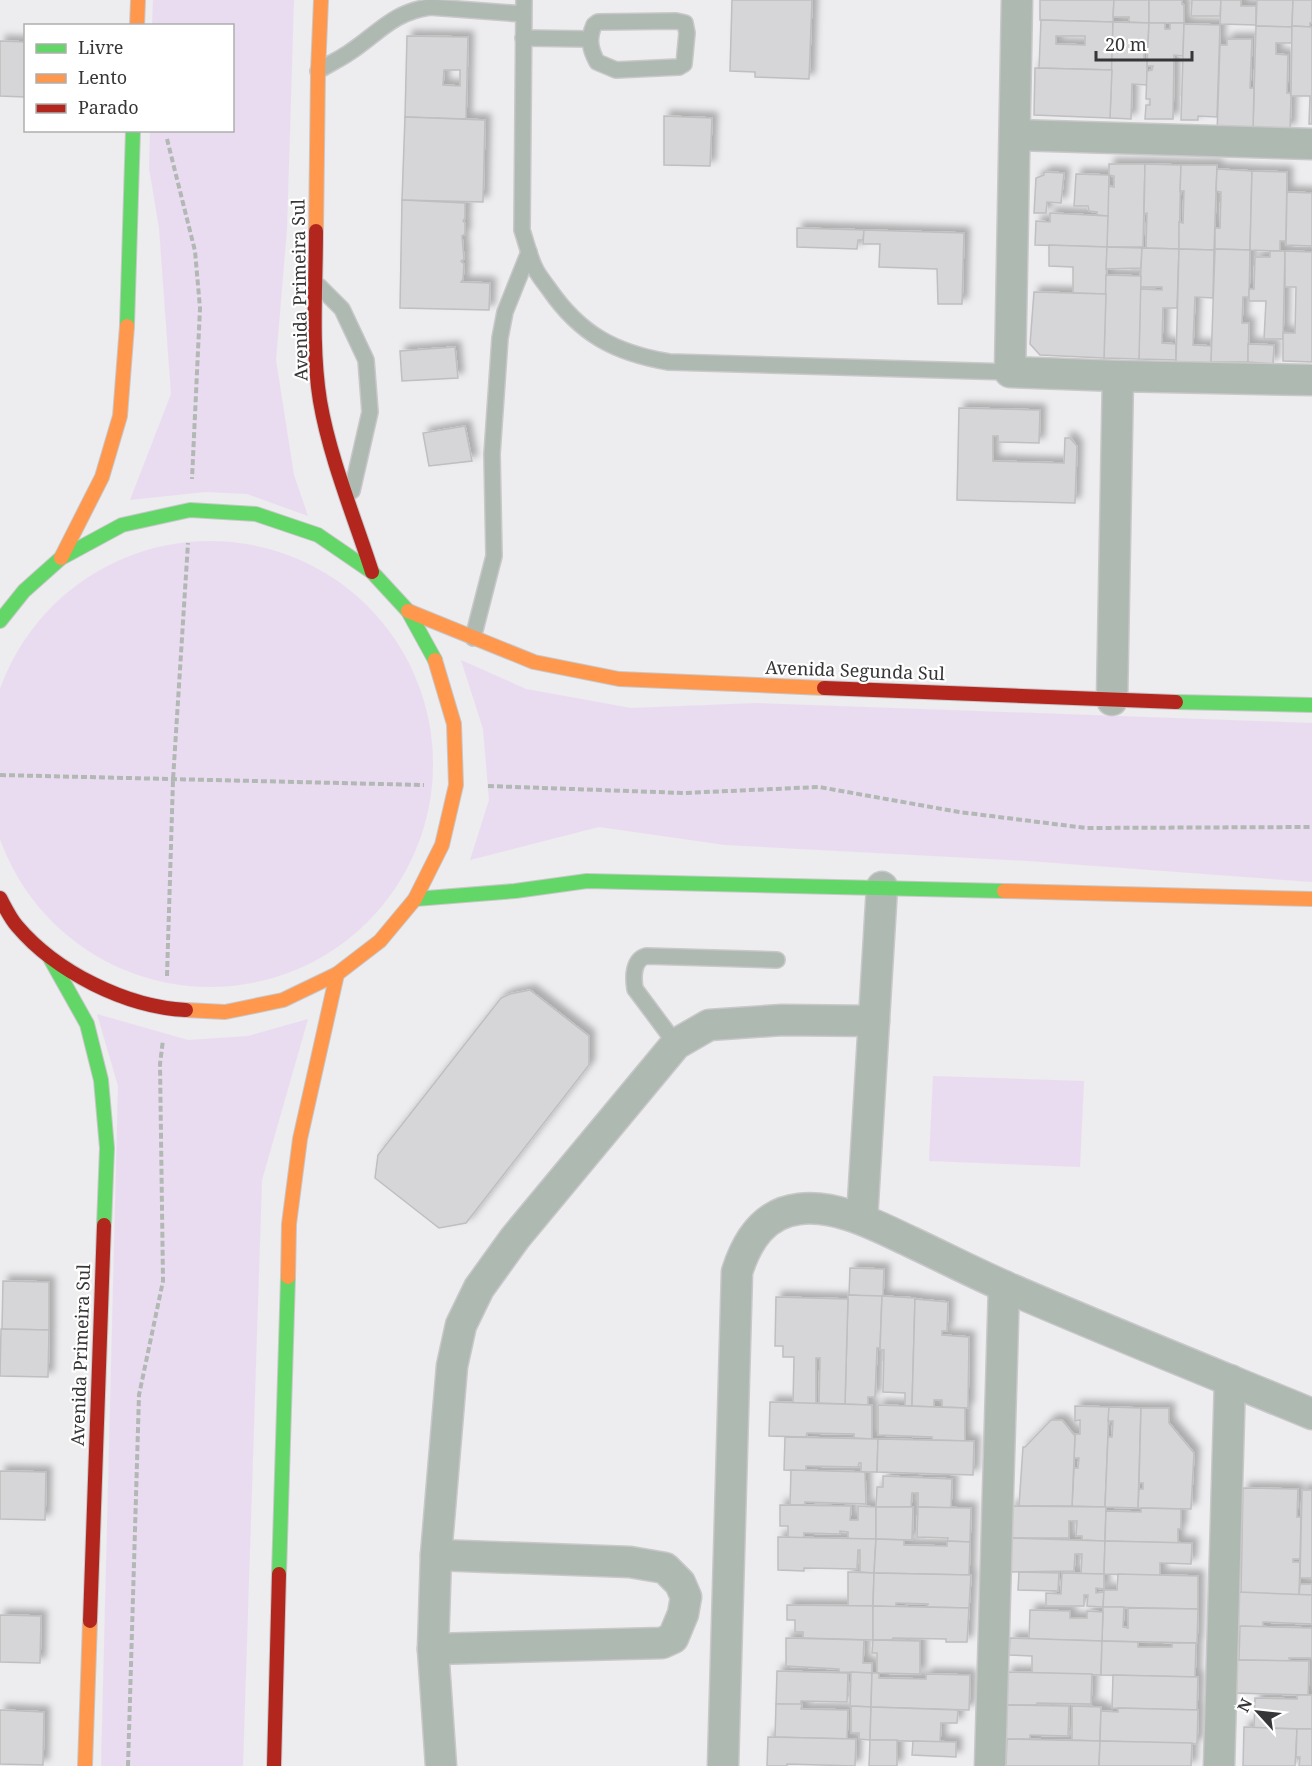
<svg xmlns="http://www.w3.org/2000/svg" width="1312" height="1766" font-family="'Noto Serif',serif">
  <defs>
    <filter id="shadow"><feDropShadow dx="5.5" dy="-5.5" stdDeviation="3" flood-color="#0004"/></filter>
  </defs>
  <rect width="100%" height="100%" fill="#edecee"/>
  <g fill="#eadcf0">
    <polygon points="153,0 294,0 287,229 276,360 294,475 308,516 247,494 205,492 130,500 171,394 159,228 149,168 150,131 232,130 232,26 152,25"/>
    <circle cx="210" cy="764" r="223"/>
    <polygon points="461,660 526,689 631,708 757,703 1312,723 1312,882 1028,861 725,845 599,827 470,860 489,800 483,729"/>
    <polygon points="97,1014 188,1040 248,1036 308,1019 262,1180 243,1766 101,1766 118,1086"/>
    <polygon points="933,1076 1084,1081 1080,1167 929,1161"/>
  </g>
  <g fill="#d6d5d7" stroke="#bfbec0" stroke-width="1.5" fill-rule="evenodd" filter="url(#shadow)">
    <polygon points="732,0 812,0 809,79 755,77 755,72 730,71"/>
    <polygon points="1040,0 1114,0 1113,22 1040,20"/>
    <polygon points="1114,0 1149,0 1149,23 1129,22 1129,17 1113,17"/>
    <polygon points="1149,0 1182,0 1182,4 1184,5 1184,23 1149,23"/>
    <polygon points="1192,0 1221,0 1220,16 1191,16"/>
    <polygon points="1221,0 1241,0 1241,6 1256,6 1256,25 1220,24"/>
    <polygon points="1257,0 1293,0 1292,27 1256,26"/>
    <polygon points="1293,0 1312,0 1312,23 1310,23 1310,27 1292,26"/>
    <path d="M 1041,20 L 1113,22 L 1112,70 L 1039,68 ZM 1056,36 L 1085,36 L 1085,45 L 1056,44 Z"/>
    <polygon points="1113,22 1149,23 1148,44 1144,44 1144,59 1147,60 1147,85 1132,84 1131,119 1110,118"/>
    <polygon points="1149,23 1165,23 1165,29 1170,29 1170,23 1184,23 1183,56 1174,55 1173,119 1145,119 1146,105 1150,105 1150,99 1146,99 1147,71 1152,70 1153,66 1147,66"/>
    <polygon points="1184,24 1220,25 1217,117 1198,116 1198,120 1181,120"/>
    <polygon points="1256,26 1292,27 1292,43 1276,43 1276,54 1288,55 1287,93 1290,93 1291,96 1290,129 1253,128"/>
    <polygon points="1292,26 1312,27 1312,124 1309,124 1310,96 1291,96"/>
    <path d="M 407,36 L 468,37 L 466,119 L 405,117 ZM 444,70 L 460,70 L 460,86 L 443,85 Z"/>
    <polygon points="1227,39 1252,39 1250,88 1254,88 1253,130 1217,134 1220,45 1227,45"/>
    <polygon points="0,41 26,42 26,97 0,96"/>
    <polygon points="1035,68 1112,70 1110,118 1034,115"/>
    <polygon points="664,116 712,118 710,166 664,165"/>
    <polygon points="405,117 485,120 483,202 402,200"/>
    <polygon points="1109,164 1145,164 1143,247 1107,247 1108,186 1114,187 1114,176 1109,175"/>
    <polygon points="1145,164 1181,165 1179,249 1146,248 1147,213 1144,214"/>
    <polygon points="1181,165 1217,165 1214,250 1179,249 1179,222 1183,223 1184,191 1180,191"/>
    <polygon points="1217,169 1252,171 1250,250 1215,249 1215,228 1220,228 1221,192 1216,191"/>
    <polygon points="1252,171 1287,172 1286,241 1280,241 1280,251 1250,250"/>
    <polygon points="1044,172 1064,173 1061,203 1047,202 1046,213 1034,213 1036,178 1044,175"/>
    <polygon points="1076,174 1109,175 1108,216 1097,215 1097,212 1089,211 1088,206 1074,206"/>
    <polygon points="1287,192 1312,193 1312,246 1286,245"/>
    <polygon points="402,200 465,203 465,218 463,221 465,223 465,234 462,236 464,259 461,261 464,264 463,279 461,282 490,283 489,310 400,308"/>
    <polygon points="1050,213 1108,216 1107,247 1035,245 1036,221 1050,222"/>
    <polygon points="797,228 864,230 863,240 858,240 857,249 797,247"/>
    <polygon points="864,230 964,233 962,304 938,304 937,269 879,267 880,244 863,244"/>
    <polygon points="1049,245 1107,247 1106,294 1073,293 1073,267 1049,266"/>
    <polygon points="1107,247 1142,248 1141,268 1106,269"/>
    <polygon points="1142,248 1179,249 1177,308 1163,308 1162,343 1176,344 1176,360 1139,359 1140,289 1162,290 1162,287 1140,287"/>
    <polygon points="1179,249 1214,250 1213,298 1195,297 1193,345 1212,346 1211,363 1176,362"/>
    <polygon points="1215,249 1250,250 1249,297 1243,297 1242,323 1249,323 1248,362 1211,362"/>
    <polygon points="1270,251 1285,251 1283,339 1264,339 1266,301 1249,301 1249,289 1254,289 1255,257 1270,257"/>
    <polygon points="1285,251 1312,252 1312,362 1283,361 1283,333 1295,333 1296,287 1285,287"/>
    <polygon points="1106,275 1141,276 1139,359 1104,358"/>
    <polygon points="1034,292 1106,294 1104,358 1040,355 1030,344"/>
    <polygon points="1248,344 1274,345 1273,364 1248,362"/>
    <polygon points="455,347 458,378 402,381 400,351"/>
    <polygon points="959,408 1040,410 1039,443 998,442 998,436 993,436 993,461 1064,463 1065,438 1070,438 1077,446 1075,503 957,500"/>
    <polygon points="465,426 472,461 429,466 423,433"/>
    <polygon points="530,990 589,1036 589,1065 466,1223 439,1228 375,1178 378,1155 501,998 510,994"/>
    <polygon points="850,1268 884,1269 883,1297 849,1295"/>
    <polygon points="3,1281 49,1282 49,1330 2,1329"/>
    <polygon points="848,1295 882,1296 880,1348 877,1348 875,1397 868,1397 868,1405 845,1404"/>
    <polygon points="882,1296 915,1298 912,1406 905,1406 905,1393 883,1392 884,1350 880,1350"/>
    <polygon points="776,1297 848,1299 845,1404 819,1403 820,1358 816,1358 816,1404 793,1403 794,1357 783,1357 783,1346 775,1346"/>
    <polygon points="915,1299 948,1302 947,1331 942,1331 942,1335 969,1337 968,1408 942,1407 942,1400 934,1400 934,1407 912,1406"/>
    <polygon points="1,1329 49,1330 48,1377 0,1376"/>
    <polygon points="770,1402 872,1405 872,1439 854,1438 854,1434 807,1433 806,1437 769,1436"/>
    <polygon points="878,1405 965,1408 965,1441 932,1440 932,1437 878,1435"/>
    <polygon points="1075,1406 1109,1407 1105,1507 1072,1506 1074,1468 1078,1468 1079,1458 1074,1458 1075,1434 1080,1434 1080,1420 1075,1421"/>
    <polygon points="1109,1407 1141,1408 1138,1508 1105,1507 1108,1437 1112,1437 1113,1421 1108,1421"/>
    <polygon points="1141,1408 1169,1408 1169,1423 1194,1453 1191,1509 1138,1508 1139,1489 1143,1489 1143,1483 1139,1483"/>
    <polygon points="1051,1420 1062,1420 1075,1436 1072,1506 1019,1506 1023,1447 1025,1447"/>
    <polygon points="785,1437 878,1439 877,1472 861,1472 861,1463 859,1463 858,1467 806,1466 806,1471 784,1470"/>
    <polygon points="878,1439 974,1441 973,1475 877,1472"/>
    <polygon points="791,1470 865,1472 866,1504 805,1502 805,1505 790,1505"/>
    <polygon points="0,1471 46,1472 45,1520 0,1519"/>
    <polygon points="883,1476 952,1479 951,1508 918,1507 918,1493 912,1493 911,1507 876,1507 877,1487 883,1487"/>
    <polygon points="1243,1488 1298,1489 1297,1517 1301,1517 1300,1559 1293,1559 1293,1562 1300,1562 1299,1595 1241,1593"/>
    <polygon points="1302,1490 1312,1490 1312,1578 1300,1578"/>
    <polygon points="780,1505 851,1506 850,1520 858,1520 858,1506 876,1507 876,1539 848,1539 848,1532 840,1531 840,1534 804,1533 804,1538 788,1538 788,1526 780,1526"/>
    <polygon points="1011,1506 1106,1507 1105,1541 1082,1540 1082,1536 1076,1536 1077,1521 1069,1521 1069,1538 1010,1538"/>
    <polygon points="876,1507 913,1507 912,1540 876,1539"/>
    <polygon points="918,1507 971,1508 970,1542 947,1541 948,1538 917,1537"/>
    <polygon points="1141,1508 1181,1509 1181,1529 1178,1529 1178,1543 1105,1541 1106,1511 1141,1512"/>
    <polygon points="778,1537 876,1539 874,1573 860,1572 860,1550 858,1550 857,1569 804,1568 804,1571 778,1570"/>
    <polygon points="1010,1538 1105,1541 1104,1574 1081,1574 1082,1554 1075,1554 1074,1571 1009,1572"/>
    <polygon points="876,1539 904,1540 904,1545 947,1546 947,1541 970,1542 969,1575 874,1573"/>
    <polygon points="1105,1541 1192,1543 1191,1564 1160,1563 1160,1576 1104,1574"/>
    <polygon points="848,1572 874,1573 873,1606 848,1606"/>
    <polygon points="1019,1572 1059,1573 1058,1591 1018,1590"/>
    <polygon points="874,1573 971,1575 969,1608 927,1607 928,1604 896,1603 896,1607 873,1606"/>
    <polygon points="1062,1573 1104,1574 1104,1589 1096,1588 1096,1593 1104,1592 1103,1607 1087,1606 1088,1595 1084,1595 1084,1606 1046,1606 1046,1593 1061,1594"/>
    <polygon points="1118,1574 1198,1576 1198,1609 1103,1607 1104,1590 1117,1590"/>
    <polygon points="1300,1584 1312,1584 1312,1595 1299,1595"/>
    <polygon points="1238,1592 1312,1595 1312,1624 1263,1622 1263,1627 1236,1626"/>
    <polygon points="787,1605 873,1606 873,1640 803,1638 803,1632 795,1632 795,1620 787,1620"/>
    <polygon points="873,1606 969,1608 967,1642 946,1642 946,1639 893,1638 892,1640 873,1640"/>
    <polygon points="1103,1607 1124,1607 1123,1627 1128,1628 1128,1608 1198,1609 1197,1643 1102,1641"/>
    <polygon points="1030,1610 1070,1611 1070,1618 1087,1618 1087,1611 1103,1612 1102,1641 1029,1639"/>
    <polygon points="0,1615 41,1616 40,1663 0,1662"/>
    <polygon points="1240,1626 1312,1628 1312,1658 1289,1658 1290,1661 1239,1660"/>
    <polygon points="786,1638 864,1640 863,1663 872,1663 872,1673 839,1672 839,1669 786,1666"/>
    <polygon points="1010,1638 1102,1641 1101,1675 1032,1673 1032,1656 1009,1655"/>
    <polygon points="873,1640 920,1641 920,1674 877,1673 877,1653 872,1653"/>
    <polygon points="1102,1641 1138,1642 1138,1647 1172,1647 1172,1643 1196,1643 1195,1677 1101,1675"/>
    <polygon points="1236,1660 1309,1661 1308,1695 1234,1693"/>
    <polygon points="777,1671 848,1673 847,1702 801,1701 801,1705 776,1704"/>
    <polygon points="851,1672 872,1673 871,1707 850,1706"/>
    <polygon points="1007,1672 1092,1674 1091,1704 1037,1703 1037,1705 1006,1705"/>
    <polygon points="872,1673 879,1673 879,1678 926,1679 926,1674 970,1675 969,1710 871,1707"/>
    <polygon points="1113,1675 1198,1677 1197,1710 1112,1708"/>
    <polygon points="1297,1695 1312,1695 1312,1729 1254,1728 1255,1698 1297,1699"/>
    <polygon points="776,1704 802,1704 801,1709 848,1710 847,1739 775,1737"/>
    <polygon points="1006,1705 1069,1706 1068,1736 1030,1735 1030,1739 1005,1739"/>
    <polygon points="851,1706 871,1707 870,1740 859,1739 859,1733 851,1733"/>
    <polygon points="1072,1706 1101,1707 1100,1741 1072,1740"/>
    <polygon points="871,1707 958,1710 957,1723 941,1723 940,1742 870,1740"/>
    <polygon points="1118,1708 1198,1710 1197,1744 1100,1741 1101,1711 1118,1712"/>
    <polygon points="0,1710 44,1712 43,1765 0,1764"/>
    <polygon points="1244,1727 1297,1729 1295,1766 1243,1766"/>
    <polygon points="1297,1729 1312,1729 1312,1766 1299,1766 1300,1757 1296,1757"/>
    <polygon points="768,1737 856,1739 855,1766 787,1764 787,1766 767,1766"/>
    <polygon points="1007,1739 1100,1741 1099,1766 1006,1766"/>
    <polygon points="870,1740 897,1740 897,1766 869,1766"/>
    <polygon points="913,1741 956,1742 956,1757 912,1755"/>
    <polygon points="1100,1741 1192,1743 1191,1766 1099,1766"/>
  </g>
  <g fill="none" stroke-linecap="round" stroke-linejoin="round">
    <g stroke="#c8c7c9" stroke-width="18">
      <g id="lane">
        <path d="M 524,0 L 522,230 C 526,242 529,255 534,266 C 537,274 544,282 549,289 C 580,334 615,353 669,362 L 1010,372"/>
        <path d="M 676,21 L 685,23 L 687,33 L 684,64 L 679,67 L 616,70 L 597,62 C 590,49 588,39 594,25 L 598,22 Z"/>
        <polyline points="523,38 589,39"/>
        <path d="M 318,71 C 327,65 338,60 347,54 C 377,35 392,12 430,7 L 523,14"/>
        <polyline points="319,286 342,309 366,360 370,412 352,491"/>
        <polyline points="473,638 494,556 492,454 500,338 505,312 529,252"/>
        <path d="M 676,1044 L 635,989 C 633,977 633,960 646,956 L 777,960"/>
      </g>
    </g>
    <g stroke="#c8c7c9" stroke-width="33">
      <g id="street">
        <polyline points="1017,0 1010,372 1118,376"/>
        <polyline points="1015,135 1312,144"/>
        <polyline points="1112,700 1118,376 1312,380"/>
        <polyline points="862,1219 882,887"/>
        <polyline points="433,1649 662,1643 673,1638 683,1614 686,1597 680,1583 665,1568 630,1562 436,1555"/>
        <polyline points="441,1766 433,1649 436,1555 452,1366 461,1325 479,1288 515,1238 676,1044 709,1025 782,1020 874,1021"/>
        <path d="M 723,1766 L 737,1272 C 747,1240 764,1213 799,1209 C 837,1204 879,1227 911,1242 C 943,1257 974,1273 1006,1287 C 1107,1331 1210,1372 1312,1414"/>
        <polyline points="990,1766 1004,1286"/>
        <polyline points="1219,1766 1230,1380"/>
      </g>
    </g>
    <g stroke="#c8c7c9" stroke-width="16">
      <g id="fast">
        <polyline points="127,326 133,130"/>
        <polyline points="0,621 24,591 61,558 122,525 190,510 256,514 318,535 372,572 408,611 435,660"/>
        <polyline points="1176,702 1312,705"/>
        <polyline points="415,899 515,891 587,881 1004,891"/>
        <polyline points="50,958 87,1024 101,1080 107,1148 104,1225"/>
        <polyline points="279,1574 288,1277"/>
      </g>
    </g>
    <g stroke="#c8c7c9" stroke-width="16">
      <g id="slow">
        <polyline points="137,26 138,0"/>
        <polyline points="316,231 318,71 321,0"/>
        <polyline points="61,558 102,477 120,416 127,326"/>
        <polyline points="408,611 534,662 619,679 824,688"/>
        <polyline points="1004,891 1312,899"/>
        <polyline points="186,1010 225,1012 283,1000 337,974 380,941 415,899 442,845 456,785 454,724 435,660"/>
        <polyline points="288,1277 289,1224 300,1139 337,974"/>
        <polyline points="85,1766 90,1621"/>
      </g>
    </g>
    <g stroke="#c8c7c9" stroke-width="16">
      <g id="jam">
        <path d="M 316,231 C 316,287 311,345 320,401 C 330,459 354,516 372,572"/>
        <polyline points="824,688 1176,702"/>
        <path d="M 0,898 C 5,907 10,918 17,926 C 56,972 126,1007 186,1010"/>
        <polyline points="90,1621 104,1225"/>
        <polyline points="274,1766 279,1574"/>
      </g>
    </g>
    <g stroke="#b2b8b4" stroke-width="4" stroke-dasharray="6 3" stroke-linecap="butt">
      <polyline points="167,139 195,251 200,308 192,479"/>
      <polyline points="0,775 424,785"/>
      <polyline points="488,786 684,793 819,787 959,812 1086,828 1312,827"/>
      <polyline points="167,976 173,780 188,543"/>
      <polyline points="128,1766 139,1395 163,1281 160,1064 163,1040"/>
    </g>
    <use href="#lane" stroke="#aeb9b2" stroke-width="15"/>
    <use href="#street" stroke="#aeb9b2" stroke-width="30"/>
    <use href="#fast" stroke="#63d668" stroke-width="14"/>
    <use href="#slow" stroke="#ff974d" stroke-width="14"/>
    <use href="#jam" stroke="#b3261e" stroke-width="14"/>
  </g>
  <g text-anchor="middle" stroke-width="4.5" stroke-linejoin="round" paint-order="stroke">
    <g font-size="18" fill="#363537" stroke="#fff">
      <text transform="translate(300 290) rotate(-91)" y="6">Avenida Primeira Sul</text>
      <text transform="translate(855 671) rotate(2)" y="6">Avenida Segunda Sul</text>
      <text transform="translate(81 1355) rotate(-88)" y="6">Avenida Primeira Sul</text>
    </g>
  </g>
  <rect x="24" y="24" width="210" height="108" fill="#ffffff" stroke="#afaeaf" stroke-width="1.5"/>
  <rect x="36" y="44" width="30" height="9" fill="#63d668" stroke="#afaeaf" stroke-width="1.5"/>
  <text x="78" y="54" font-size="18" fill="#363537">Livre</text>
  <rect x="36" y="74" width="30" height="9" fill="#ff974d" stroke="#afaeaf" stroke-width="1.5"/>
  <text x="78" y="84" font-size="18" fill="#363537">Lento</text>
  <rect x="36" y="104" width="30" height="9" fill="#b3261e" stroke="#afaeaf" stroke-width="1.5"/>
  <text x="78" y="114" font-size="18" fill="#363537">Parado</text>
  <g transform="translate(1258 1712) rotate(297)" stroke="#ffffff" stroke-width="4.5" paint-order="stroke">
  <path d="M0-4.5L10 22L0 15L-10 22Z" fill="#363537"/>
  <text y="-9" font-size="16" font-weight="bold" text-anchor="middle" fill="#363537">N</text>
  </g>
  <path d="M1096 51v9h96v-9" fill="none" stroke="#363537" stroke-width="3"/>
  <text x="1105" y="51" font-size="18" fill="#363537" stroke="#ffffff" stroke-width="4.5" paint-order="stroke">20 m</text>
</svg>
